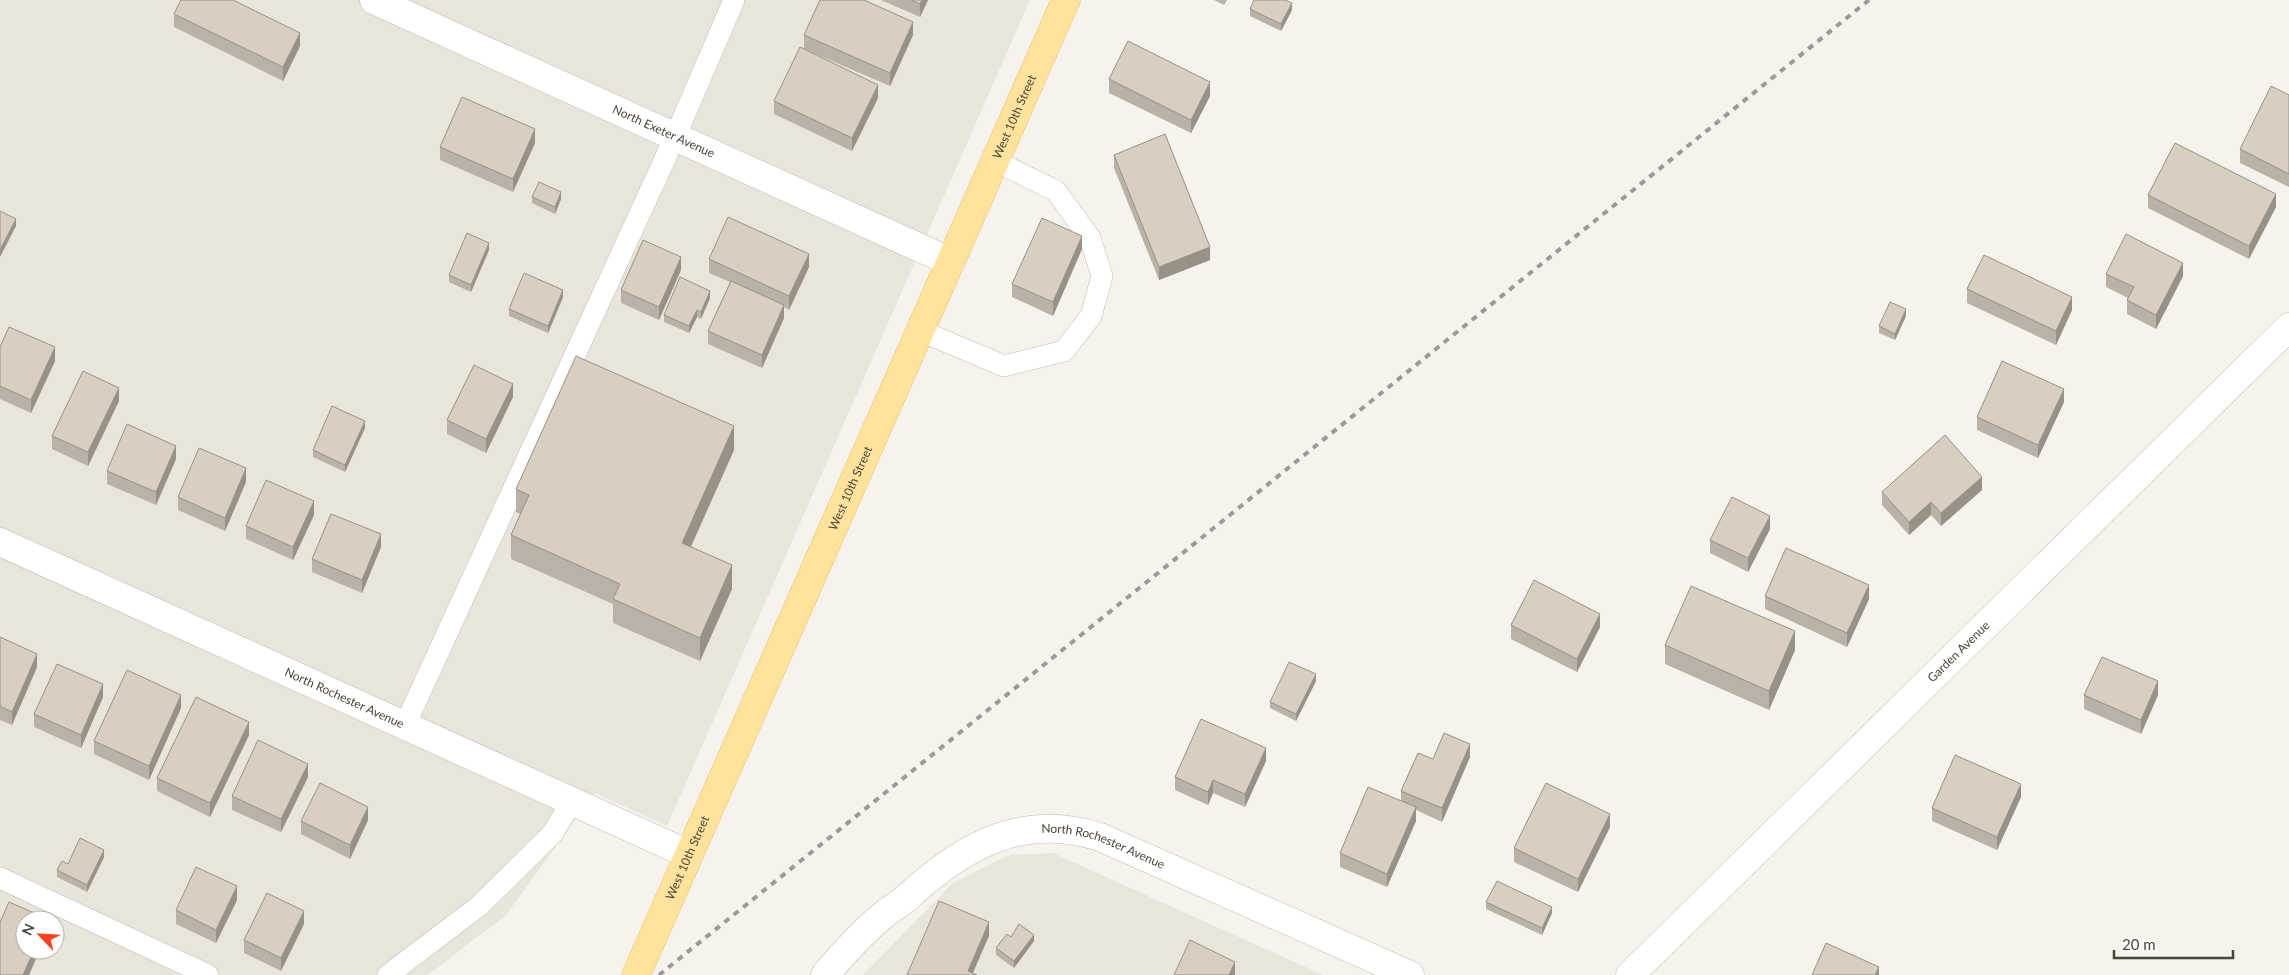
<svg xmlns="http://www.w3.org/2000/svg" width="2289" height="975" font-family="Lato,sans-serif">
  <rect width="100%" height="100%" fill="#f6f3ec"/>
  <g fill="#eae5da" fill-rule="evenodd">
    <path d="M 0,0 L 1030,0 L 667,826 L 595,793 L 506,915 L 428,975 L 0,975 ZM 25,920 L 55,920 L 55,950 L 25,950 Z"/>
    <polygon points="1053,853 1323,975 863,975 953,883 1009,855"/>
  </g>
  <g fill="none" stroke-linecap="round" stroke-linejoin="round">
    <g stroke="#c2bbae" stroke-width="22">
      <g id="service">
        <polyline points="921,331 1004,366 1064,351 1091,316 1102,276 1090,238 1056,191 995,161"/>
        <polyline points="405,725 675,137 734,0"/>
        <polyline points="0,878 208,975"/>
        <polyline points="388,975 479,906 552,834 572,802"/>
      </g>
    </g>
    <g stroke="#c2bbae" stroke-width="29">
      <g id="minor">
        <path id="s1" d="M 374,0 L 951,262"/>
        <path id="s2" d="M 0,542 L 688,854"/>
        <path id="s3" d="M 825,975 C 839,958 864,931 881,917 C 890,909 902,903 911,894 C 966,844 1024,813 1100,837 L 1410,975"/>
        <path id="s4" d="M 1630,975 L 2289,327"/>
      </g>
    </g>
    <g stroke="#e6c16a" stroke-width="29">
      <g id="primary">
        <path id="s5" d="M 636,975 L 1066,0"/>
      </g>
    </g>
    <use href="#service" stroke="#fff" stroke-width="21"/>
    <use href="#minor" stroke="#fff" stroke-width="28"/>
    <use href="#primary" stroke="#ffe39c" stroke-width="28"/>
    <polyline stroke="#9a9a9a" stroke-width="4" stroke-dasharray="6 6" stroke-linecap="butt" points="659,975 1869,0"/>
  </g>
  <g fill="#bab2a6">
    <polygon points="881,0 928,0 920,17"/>
    <polygon points="1214,0 1227,0 1224,5"/>
    <polygon points="1250,9 1292,10 1281,31 1250,16"/>
    <polygon points="174,14 300,46 283,81 174,27"/>
    <polygon points="804,35 913,35 890,86 804,49"/>
    <polygon points="1109,79 1210,96 1191,133 1109,93"/>
    <polygon points="2289,95 2289,187 2240,163 2240,149"/>
    <polygon points="878,98 852,151 774,114 774,101"/>
    <polygon points="535,143 513,192 440,160 440,147"/>
    <polygon points="1114,155 1210,260 1159,280 1114,168"/>
    <polygon points="2148,195 2276,207 2249,259 2148,208"/>
    <polygon points="532,197 561,199 555,214 532,203"/>
    <polygon points="1082,249 1053,316 1012,297 1012,284"/>
    <polygon points="489,250 471,292 449,282 449,275"/>
    <polygon points="709,259 809,267 789,310 784,307 784,318 762,368 708,344 708,331 730,282 709,273"/>
    <polygon points="681,270 659,320 621,303 621,290"/>
    <polygon points="2106,274 2183,276 2156,329 2127,314 2127,300 2128,298 2106,287"/>
    <polygon points="1967,289 2072,310 2056,345 1967,303"/>
    <polygon points="563,297 548,333 509,316 509,309"/>
    <polygon points="710,298 701,319 697,317 689,333 664,322 664,315"/>
    <polygon points="1906,316 1895,340 1879,333 1879,326"/>
    <polygon points="0,347 55,361 31,413 0,399"/>
    <polygon points="513,397 486,453 447,434 447,420"/>
    <polygon points="119,401 88,466 52,449 52,436"/>
    <polygon points="2064,402 2038,458 1977,430 1977,417"/>
    <polygon points="365,428 345,472 313,457 313,450"/>
    <polygon points="734,450 691,547 732,589 700,661 613,623 613,604 511,559 511,535 520,514 516,512 516,489"/>
    <polygon points="176,459 156,505 107,484 107,471"/>
    <polygon points="246,482 225,531 178,510 178,497"/>
    <polygon points="1982,490 1941,526 1931,515 1909,535 1882,505 1882,492"/>
    <polygon points="314,515 293,560 246,539 246,526"/>
    <polygon points="1770,529 1748,572 1710,553 1710,540"/>
    <polygon points="381,547 362,593 312,572 312,559"/>
    <polygon points="1765,596 1869,599 1847,647 1765,609"/>
    <polygon points="1511,625 1600,627 1577,672 1511,639"/>
    <polygon points="0,637 37,667 12,725 0,720"/>
    <polygon points="1665,645 1795,650 1769,710 1665,664"/>
    <polygon points="1316,681 1296,721 1270,708 1270,702"/>
    <polygon points="2084,695 2158,695 2141,734 2084,709"/>
    <polygon points="103,697 81,748 34,727 34,714"/>
    <polygon points="181,708 149,780 94,754 94,741"/>
    <polygon points="249,735 210,817 157,791 157,778"/>
    <polygon points="1470,757 1442,822 1416,810 1416,821 1387,887 1340,867 1340,853 1401,801 1401,791 1433,759"/>
    <polygon points="1266,761 1245,807 1213,793 1208,805 1175,790 1175,777"/>
    <polygon points="308,777 281,832 232,810 232,796"/>
    <polygon points="2021,797 1997,850 1932,821 1932,808"/>
    <polygon points="368,820 350,859 301,834 301,821"/>
    <polygon points="1610,827 1578,892 1514,862 1514,848"/>
    <polygon points="104,857 87,892 57,877 57,870 68,864"/>
    <polygon points="237,900 216,943 176,924 176,910"/>
    <polygon points="1486,902 1552,913 1542,935 1486,909"/>
    <polygon points="304,924 281,971 244,953 244,940"/>
    <polygon points="1011,937 1034,941 1014,968 996,955 996,948"/>
  </g>
  <g fill="#979187">
    <polygon points="922,0 928,0 920,17 920,4"/>
    <polygon points="1292,3 1292,10 1281,31 1281,24"/>
    <polygon points="913,22 913,35 890,86 890,73"/>
    <polygon points="300,33 300,46 283,81 283,67"/>
    <polygon points="1210,82 1210,96 1191,133 1191,120"/>
    <polygon points="878,85 878,98 852,151 852,138"/>
    <polygon points="535,129 535,143 513,192 513,179"/>
    <polygon points="561,192 561,199 555,214 555,207"/>
    <polygon points="2276,194 2276,207 2249,259 2249,246"/>
    <polygon points="16,219 16,226 0,257 0,250"/>
    <polygon points="1082,236 1082,249 1053,316 1053,302"/>
    <polygon points="489,243 489,250 471,292 471,285"/>
    <polygon points="1210,247 1210,260 1159,280 1159,267"/>
    <polygon points="809,254 809,267 789,310 789,296"/>
    <polygon points="681,257 681,270 659,320 659,307"/>
    <polygon points="2183,263 2183,276 2156,329 2156,315"/>
    <polygon points="563,290 563,297 548,333 548,326"/>
    <polygon points="710,291 710,298 701,319 701,312"/>
    <polygon points="2072,297 2072,310 2056,345 2056,331"/>
    <polygon points="784,305 784,318 762,368 762,355"/>
    <polygon points="1906,309 1906,316 1895,340 1895,334"/>
    <polygon points="697,310 697,317 689,333 689,326"/>
    <polygon points="55,347 55,361 31,413 31,400"/>
    <polygon points="513,384 513,397 486,453 486,439"/>
    <polygon points="119,388 119,401 88,466 88,452"/>
    <polygon points="2064,389 2064,402 2038,458 2038,445"/>
    <polygon points="365,421 365,428 345,472 345,465"/>
    <polygon points="734,426 734,450 682,566 682,543"/>
    <polygon points="176,446 176,459 156,505 156,492"/>
    <polygon points="246,468 246,482 225,531 225,518"/>
    <polygon points="1982,477 1982,490 1941,526 1941,513"/>
    <polygon points="314,501 314,515 293,560 293,547"/>
    <polygon points="1931,502 1931,515 1909,535 1909,522"/>
    <polygon points="1770,516 1770,529 1748,572 1748,558"/>
    <polygon points="381,534 381,547 362,593 362,580"/>
    <polygon points="732,565 732,589 700,661 700,638"/>
    <polygon points="1869,585 1869,599 1847,647 1847,633"/>
    <polygon points="1600,614 1600,627 1577,672 1577,659"/>
    <polygon points="1795,631 1795,650 1769,710 1769,691"/>
    <polygon points="37,654 37,667 12,725 12,712"/>
    <polygon points="1316,674 1316,681 1296,721 1296,714"/>
    <polygon points="2158,681 2158,695 2141,734 2141,720"/>
    <polygon points="103,684 103,697 81,748 81,735"/>
    <polygon points="181,695 181,708 149,780 149,766"/>
    <polygon points="249,722 249,735 210,817 210,803"/>
    <polygon points="1470,744 1470,757 1442,822 1442,808"/>
    <polygon points="1266,748 1266,761 1245,807 1245,794"/>
    <polygon points="308,764 308,777 281,832 281,819"/>
    <polygon points="1213,780 1213,793 1208,805 1208,792"/>
    <polygon points="2021,784 2021,797 1997,850 1997,837"/>
    <polygon points="368,807 368,820 350,859 350,845"/>
    <polygon points="1416,807 1416,821 1387,887 1387,874"/>
    <polygon points="1610,814 1610,827 1578,892 1578,879"/>
    <polygon points="104,850 104,857 87,892 87,885"/>
    <polygon points="237,886 237,900 216,943 216,930"/>
    <polygon points="1552,907 1552,913 1542,935 1542,928"/>
    <polygon points="304,911 304,924 281,971 281,958"/>
    <polygon points="989,922 989,936 972,975 968,971"/>
    <polygon points="1034,935 1034,941 1014,968 1014,961"/>
    <polygon points="34,950 40,950 29,975 23,975"/>
    <polygon points="1235,962 1235,975 1229,975"/>
    <polygon points="1879,967 1879,975 1875,975"/>
  </g>
  <g fill="#d8cfc1" stroke="#979187">
    <polygon points="181,0 233,0 300,33 283,67 174,14"/>
    <polygon points="820,0 864,0 913,22 890,73 804,35"/>
    <polygon points="911,0 922,0 920,4"/>
    <polygon points="1254,0 1285,0 1292,3 1281,24 1250,9"/>
    <polygon points="1128,41 1210,82 1191,120 1109,79"/>
    <polygon points="800,47 878,85 852,138 774,101"/>
    <polygon points="2271,86 2289,95 2289,174 2240,149"/>
    <polygon points="462,97 535,129 513,179 440,147"/>
    <polygon points="1165,134 1210,247 1159,267 1114,155"/>
    <polygon points="2175,143 2276,194 2249,246 2148,195"/>
    <polygon points="539,182 561,192 555,207 532,197"/>
    <polygon points="0,211 16,219 0,250"/>
    <polygon points="728,217 809,254 789,296 709,259"/>
    <polygon points="1042,218 1082,236 1053,302 1012,284"/>
    <polygon points="467,233 489,243 471,285 449,275"/>
    <polygon points="2126,234 2183,263 2156,315 2127,300 2134,287 2106,274"/>
    <polygon points="643,240 681,257 659,307 621,290"/>
    <polygon points="1984,255 2072,297 2056,331 1967,289"/>
    <polygon points="524,273 563,290 548,326 509,309"/>
    <polygon points="680,277 710,291 701,312 697,310 689,326 664,315"/>
    <polygon points="731,281 784,305 762,355 708,331"/>
    <polygon points="1890,302 1906,309 1895,334 1879,326"/>
    <polygon points="9,327 55,347 31,400 0,386 0,347"/>
    <polygon points="576,356 734,426 682,543 732,565 700,638 613,599 620,584 511,535 529,495 516,489"/>
    <polygon points="2002,361 2064,389 2038,445 1977,417"/>
    <polygon points="474,365 513,384 486,439 447,420"/>
    <polygon points="83,371 119,388 88,452 52,436"/>
    <polygon points="332,406 365,421 345,465 313,450"/>
    <polygon points="127,424 176,446 156,492 107,471"/>
    <polygon points="1945,435 1982,477 1941,513 1931,502 1909,522 1882,492"/>
    <polygon points="199,448 246,468 225,518 178,497"/>
    <polygon points="266,480 314,501 293,547 246,526"/>
    <polygon points="1732,497 1770,516 1748,558 1710,540"/>
    <polygon points="331,514 381,534 362,580 312,559"/>
    <polygon points="1786,548 1869,585 1847,633 1765,596"/>
    <polygon points="1534,580 1600,614 1577,659 1511,625"/>
    <polygon points="1691,586 1795,631 1769,691 1665,645"/>
    <polygon points="0,637 37,654 12,712 0,706"/>
    <polygon points="2102,657 2158,681 2141,720 2084,695"/>
    <polygon points="1289,662 1316,674 1296,714 1270,702"/>
    <polygon points="57,664 103,684 81,735 34,714"/>
    <polygon points="127,670 181,695 149,766 94,741"/>
    <polygon points="196,697 249,722 210,803 157,778"/>
    <polygon points="1201,719 1266,748 1245,794 1213,780 1208,792 1175,777"/>
    <polygon points="1444,733 1470,744 1442,808 1401,791 1418,753 1433,759"/>
    <polygon points="258,740 308,764 281,819 232,796"/>
    <polygon points="1955,755 2021,784 1997,837 1932,808"/>
    <polygon points="320,783 368,807 350,845 301,821"/>
    <polygon points="1546,783 1610,814 1578,879 1514,848"/>
    <polygon points="1368,787 1416,807 1387,874 1340,853"/>
    <polygon points="80,838 104,850 87,885 57,870 62,861 68,864"/>
    <polygon points="196,867 237,886 216,930 176,910"/>
    <polygon points="1497,881 1552,907 1542,928 1486,902"/>
    <polygon points="267,893 304,911 281,958 244,940"/>
    <polygon points="939,901 989,922 968,971 977,975 907,975"/>
    <polygon points="9,902 48,919 47,920 25,920 25,950 34,950 23,975 0,975 0,922"/>
    <polygon points="1019,924 1034,935 1014,961 996,948 1007,934 1011,937"/>
    <polygon points="1190,940 1235,962 1229,975 1174,975"/>
    <polygon points="1826,943 1879,967 1875,975 1812,975"/>
  </g>
  <g text-anchor="middle" stroke-width="4.5" stroke-linejoin="round" paint-order="stroke">
    <g font-size="12" fill="#4b4439" stroke="#fff">
      <text dy="4" stroke="none"><textPath href="#s5" startOffset="938">West 10th Street</textPath></text>
      <text dy="4" stroke="none"><textPath href="#s1" startOffset="318">North Exeter Avenue</textPath></text>
      <text dy="4" stroke="none"><textPath href="#s5" startOffset="532">West 10th Street</textPath></text>
      <text dy="4" stroke="none"><textPath href="#s4" startOffset="461">Garden Avenue</textPath></text>
      <text dy="4" stroke="none"><textPath href="#s2" startOffset="378">North Rochester Avenue</textPath></text>
      <text dy="4" stroke="none"><textPath href="#s3" startOffset="332">North Rochester Avenue</textPath></text>
      <text dy="4" stroke="none"><textPath href="#s5" startOffset="128">West 10th Street</textPath></text>
    </g>
  </g>
  <g transform="translate(40 935) rotate(295)"><circle r="24" fill="#ffffff" stroke="#b7b4b0"/>
  <path d="M0-4L9 19L0 12L-9 19Z" fill="#fc3f1d"/>
  <text y="-8" font-size="14" font-weight="bold" text-anchor="middle" fill="#4b4439">N</text>
  </g>
  <path d="M2114 950v8h119v-8" fill="none" stroke="#4b4439" stroke-width="2.5"/>
  <text x="2122" y="950" font-size="15" fill="#4b4439" stroke="#ffffff" stroke-width="4" paint-order="stroke">20 m</text>
</svg>
